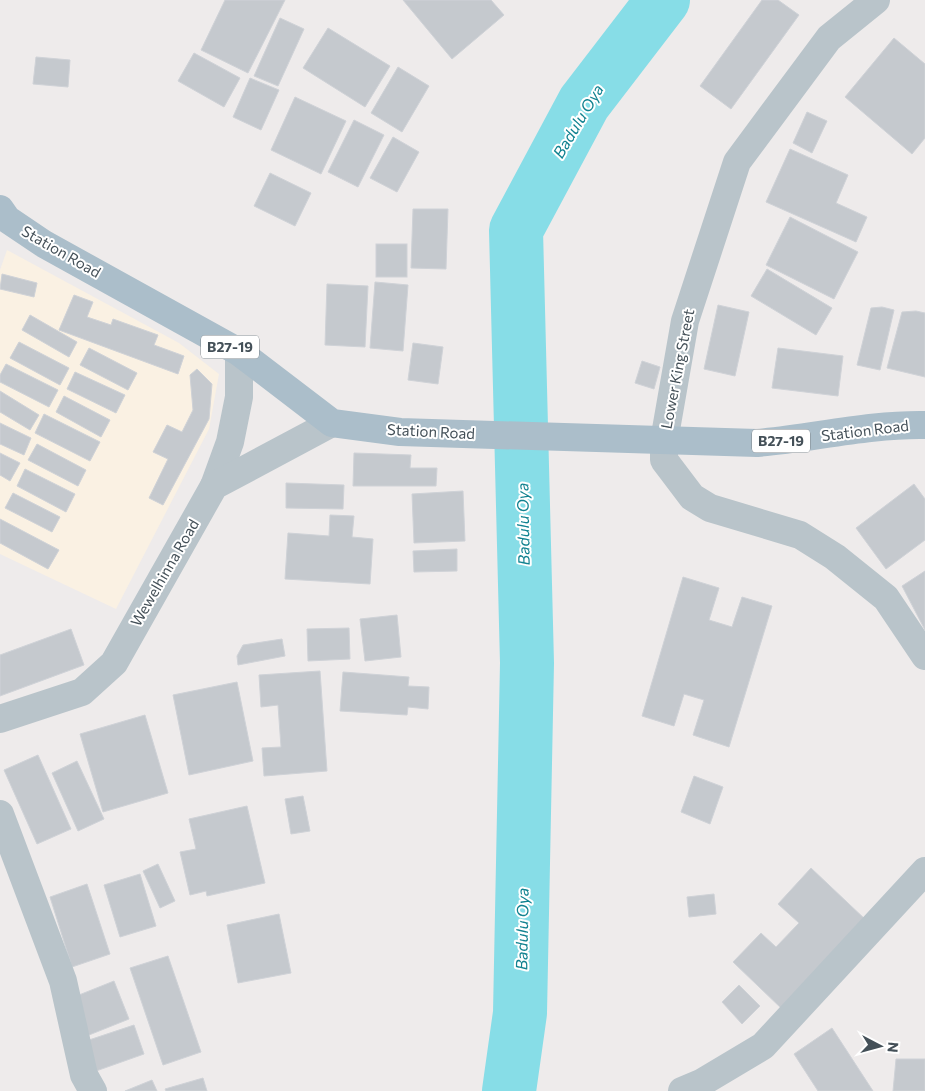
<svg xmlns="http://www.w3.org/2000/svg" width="925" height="1091" font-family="Commissioner,sans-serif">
  <rect width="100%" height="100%" fill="#eeebeb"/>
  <polygon fill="#faf1e3" points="7,250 179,343 219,374 209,429 116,609 0,554 0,270"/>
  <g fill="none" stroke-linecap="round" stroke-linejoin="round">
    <polyline stroke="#87dde7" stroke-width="54" points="509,1091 520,1013 527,663 516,230 584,103 663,0"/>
  </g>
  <g fill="#c5c9ce" stroke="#cfd2d7">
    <polygon points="225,0 285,0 248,73 201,50"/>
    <polygon points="403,0 491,0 504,15 452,59"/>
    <polygon points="762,0 778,0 799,15 731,109 700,86"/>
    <polygon points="280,18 304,29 278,86 254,76"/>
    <polygon points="328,28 390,66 365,107 303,68"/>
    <polygon points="894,38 925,64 925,138 912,154 845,97"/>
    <polygon points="194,53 240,78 224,107 178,81"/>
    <polygon points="36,57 70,60 68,87 33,84"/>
    <polygon points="398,67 429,86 402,132 371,113"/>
    <polygon points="250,78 279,90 261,130 233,117"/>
    <polygon points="295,97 346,121 321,174 271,150"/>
    <polygon points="807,112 827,121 812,153 793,143"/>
    <polygon points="354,120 384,135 358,187 328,172"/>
    <polygon points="393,137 419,152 397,192 370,178"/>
    <polygon points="790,149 848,175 836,203 867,217 856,242 766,202"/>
    <polygon points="270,173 311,193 295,226 254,206"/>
    <polygon points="413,209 448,209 446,269 411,268"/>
    <polygon points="790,217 858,252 834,299 766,265"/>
    <rect x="376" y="244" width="31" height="33"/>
    <polygon points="767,269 832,308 816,335 751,296"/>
    <polygon points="2,274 37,283 34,297 0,289"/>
    <polygon points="375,282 408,285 403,351 370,348"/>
    <polygon points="327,284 368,286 365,347 325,345"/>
    <polygon points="74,295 93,302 87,317 111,325 113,319 158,335 154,345 184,356 178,374 59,330"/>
    <polygon points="718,305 749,312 735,376 704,369"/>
    <polygon points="882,307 894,310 880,370 857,365 871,308"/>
    <polygon points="916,311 925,313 925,377 887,368 902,312"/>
    <polygon points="30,315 77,342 69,357 22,330"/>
    <polygon points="19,342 69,368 60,385 10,358"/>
    <polygon points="413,343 443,347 438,384 408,380"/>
    <polygon points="89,348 137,373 128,390 80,365"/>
    <polygon points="778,348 843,356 838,396 772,388"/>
    <polygon points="642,361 660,367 654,389 635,383"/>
    <polygon points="6,364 58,390 49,407 0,382 0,375"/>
    <polygon points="197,369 212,384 209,419 163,505 149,498 168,459 153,452 167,425 182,432 193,410 190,375"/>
    <polygon points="75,372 125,395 116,413 67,389"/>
    <polygon points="0,391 39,415 30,430 0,412"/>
    <polygon points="64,396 110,420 101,437 56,412"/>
    <polygon points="44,414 100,442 90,461 35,433"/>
    <polygon points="0,423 31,438 24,455 0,444"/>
    <polygon points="37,444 86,470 78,486 28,460"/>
    <polygon points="0,453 20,463 10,481 0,475"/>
    <polygon points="354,453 411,455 410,468 437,468 436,486 353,486"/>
    <polygon points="25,469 75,494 66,512 17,486"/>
    <polygon points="286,483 344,485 343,509 286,508"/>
    <polygon points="914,484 925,499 925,540 886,569 856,528"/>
    <polygon points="463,491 465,541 414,543 412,494"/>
    <polygon points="13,493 60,517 52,532 5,508"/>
    <polygon points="330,515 354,516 352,537 373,539 370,584 285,579 288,533 329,536"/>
    <polygon points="0,519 59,550 48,569 0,543"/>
    <polygon points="457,549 457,571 414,572 413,551"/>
    <polygon points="925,571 925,630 902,586"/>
    <polygon points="683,577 719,588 709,620 732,627 742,597 772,606 729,747 693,735 704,700 684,694 674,726 642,716"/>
    <polygon points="397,615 401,657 365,661 360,619"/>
    <polygon points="349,628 350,659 308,661 307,629"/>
    <polygon points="71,629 84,665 0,696 0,655"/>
    <polygon points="282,639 285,656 238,665 237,656 243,645"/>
    <polygon points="320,671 327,771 264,776 262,748 281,747 278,705 261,707 259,675"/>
    <polygon points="343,672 409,677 408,686 429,687 428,709 408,707 407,715 340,711"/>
    <polygon points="237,682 253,761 189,775 173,695"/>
    <polygon points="145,715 168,793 103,812 80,734"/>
    <polygon points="38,755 71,829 37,844 4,770"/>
    <polygon points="77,761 104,819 78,831 52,773"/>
    <polygon points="694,776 723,787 710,824 681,812"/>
    <polygon points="303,796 310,831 291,834 285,799"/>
    <polygon points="247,806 265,883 207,896 206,891 190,895 180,852 196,849 189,819"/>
    <polygon points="158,864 175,901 160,908 143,871"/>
    <polygon points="811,868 867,921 783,1010 733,962 761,933 776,947 799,923 778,904"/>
    <polygon points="140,874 156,926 120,937 104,885"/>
    <polygon points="87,884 110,954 72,967 50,897"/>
    <polygon points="714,894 716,914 689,917 687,897"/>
    <polygon points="279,914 291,973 238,983 227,925"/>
    <polygon points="168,956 201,1052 163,1065 130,968"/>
    <polygon points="114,981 129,1019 89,1035 74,997"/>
    <polygon points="739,985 760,1006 742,1024 722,1002"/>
    <polygon points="134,1025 144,1054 96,1071 86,1041"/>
    <polygon points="832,1028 873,1091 818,1091 794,1054"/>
    <polygon points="896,1059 925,1059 925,1091 893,1091"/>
    <polygon points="203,1078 207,1091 166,1091 165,1089"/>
    <polygon points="152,1080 157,1091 125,1091"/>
  </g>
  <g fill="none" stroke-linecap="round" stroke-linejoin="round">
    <g stroke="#b9c4ca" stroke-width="28">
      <polyline points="876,0 829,38 737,162 685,321 664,441 664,460 692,497 710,508 800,535 835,557 886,598 925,656"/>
      <polyline points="214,486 230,442 239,397 239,352"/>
      <polyline points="0,719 82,692 114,663 214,486 332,423"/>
      <polyline points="0,814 63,981 84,1075 93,1091"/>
      <polyline points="682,1091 701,1083 763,1046 925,871"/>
    </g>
    <path stroke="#abbeca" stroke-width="28" d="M 0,209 L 7,219 L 44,244 L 239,352 L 332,423 L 400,432 L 757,443 C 813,438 869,424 925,425"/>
  </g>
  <g text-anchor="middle" stroke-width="4" stroke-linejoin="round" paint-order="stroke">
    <g fill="#fff" stroke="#7c848a" stroke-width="1">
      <rect x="201" y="335.5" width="58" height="23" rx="4"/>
      <rect x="752" y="429.5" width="58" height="23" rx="4"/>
    </g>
    <g font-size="14" font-weight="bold" fill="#445058">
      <text x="230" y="352">B27-19</text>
      <text x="781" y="446">B27-19</text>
    </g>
    <g font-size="15" fill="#445058" stroke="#fff">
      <text transform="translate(61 252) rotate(30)" y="5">Station Road</text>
      <text transform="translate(678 369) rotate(-79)" y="5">Lower King Street</text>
      <text transform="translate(865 431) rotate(-7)" y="5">Station Road</text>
      <text transform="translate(431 432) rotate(3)" y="5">Station Road</text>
      <text transform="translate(165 573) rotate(-60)" y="5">Wewelhinna Road</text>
    </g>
    <g font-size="16" font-style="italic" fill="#118290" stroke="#fff">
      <text transform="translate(578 121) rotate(-59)" y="6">Badulu Oya</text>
      <text transform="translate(523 524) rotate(-91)" y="6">Badulu Oya</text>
      <text transform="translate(522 929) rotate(-89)" y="6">Badulu Oya</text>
    </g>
  </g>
  <g transform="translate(880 1046) rotate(96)" stroke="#ffffff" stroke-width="4" paint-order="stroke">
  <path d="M0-4L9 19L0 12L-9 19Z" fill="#445058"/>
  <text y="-8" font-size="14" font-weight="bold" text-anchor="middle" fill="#445058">N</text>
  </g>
</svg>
